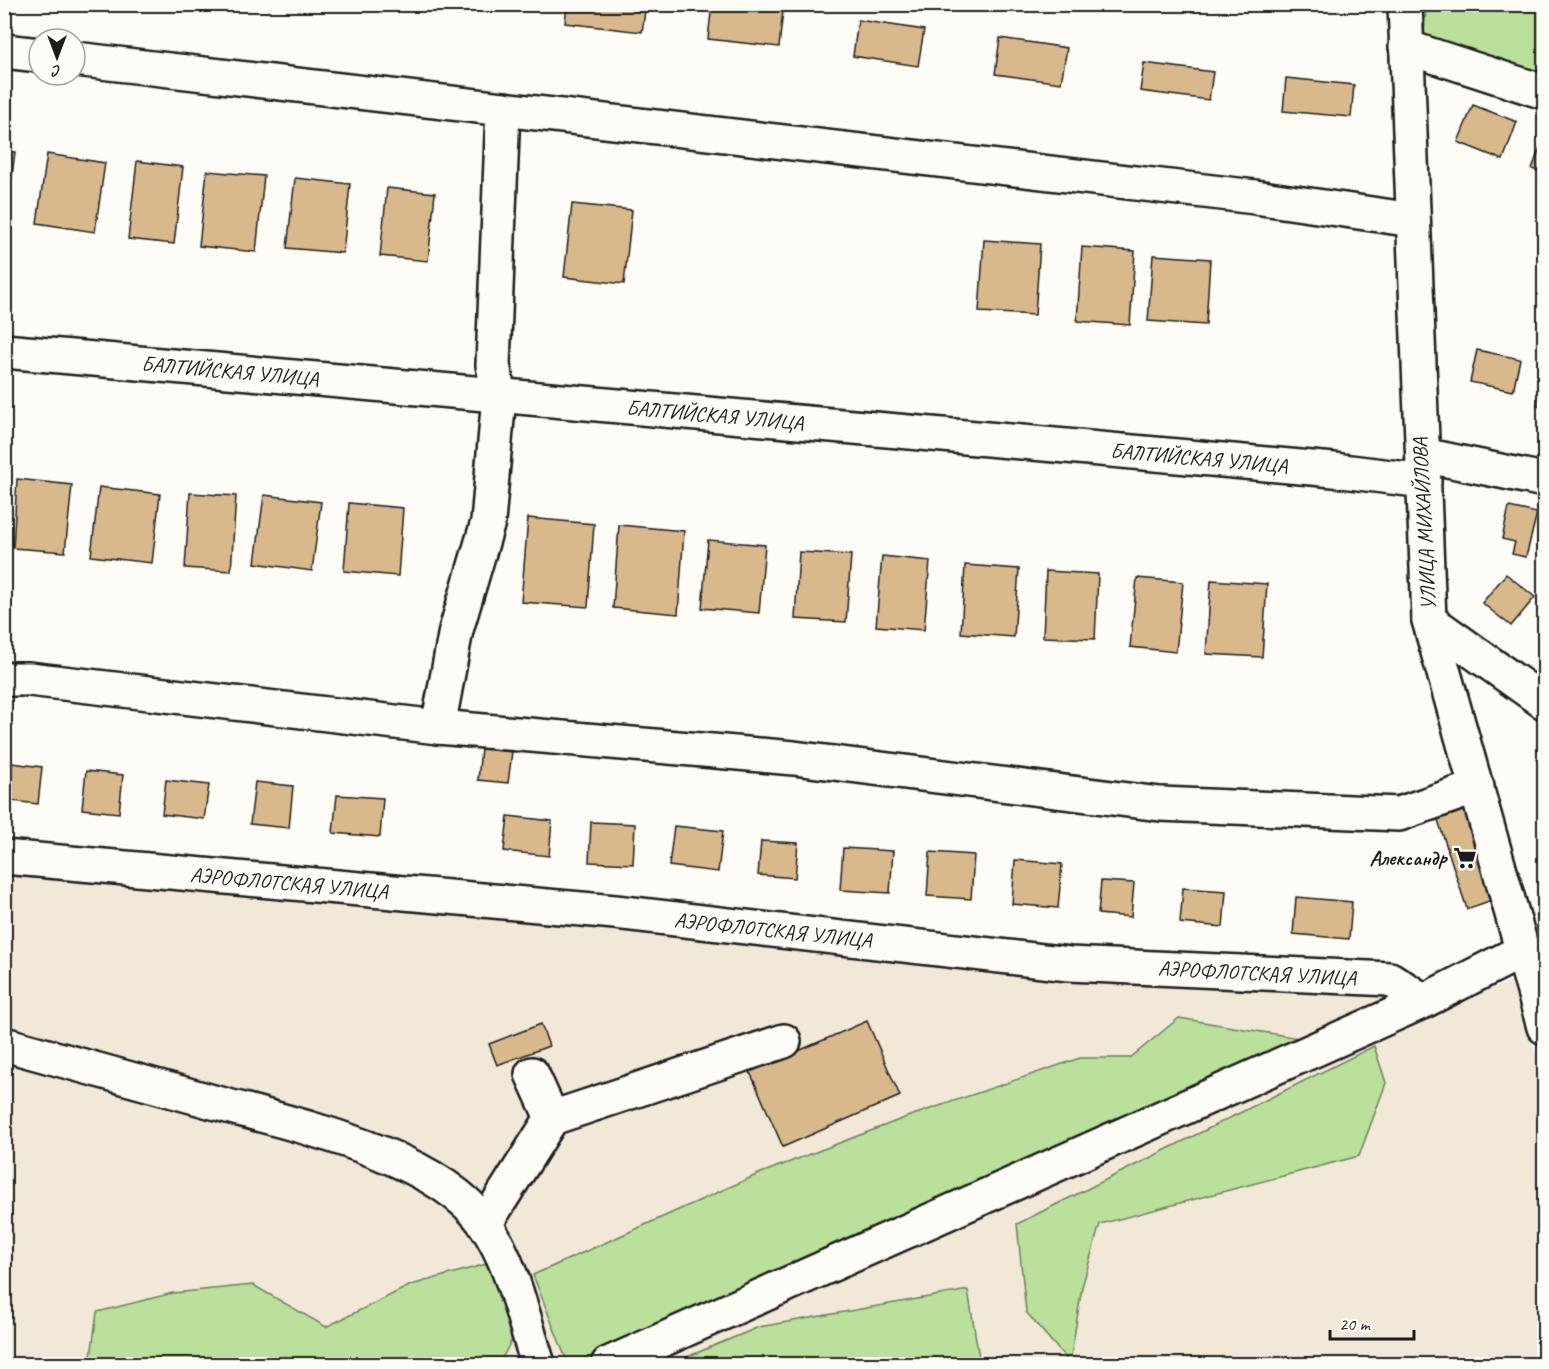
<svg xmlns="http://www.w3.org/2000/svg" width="1549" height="1369" font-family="Caveat,sans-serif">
  <rect width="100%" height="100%" fill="#fdfcf7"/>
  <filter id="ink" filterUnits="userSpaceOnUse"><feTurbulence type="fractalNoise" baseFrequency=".0167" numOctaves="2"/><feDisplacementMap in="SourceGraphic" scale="12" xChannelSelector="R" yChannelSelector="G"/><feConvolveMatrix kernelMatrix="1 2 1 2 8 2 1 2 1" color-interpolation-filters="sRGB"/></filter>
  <g filter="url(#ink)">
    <polygon fill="#f2e8d7" points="4,868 1374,990 1428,1009 1515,981 1544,1084 1544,1364 5,1364"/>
    <g fill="#bae09b" stroke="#6b7e5c" stroke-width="1.5">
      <polygon points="1426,5 1544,5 1544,77 1424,38"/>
      <polygon points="1179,1018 1299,1038 948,1221 587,1364 568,1364 533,1275 761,1173 907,1117 1080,1058 1130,1058"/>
      <polygon points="1374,1046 1386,1083 1359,1156 1100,1224 1082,1287 1070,1363 1026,1312 1017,1224"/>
      <polygon points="508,1258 516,1332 499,1364 90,1364 97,1312 173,1293 253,1285 326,1327 411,1285"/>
      <polygon points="968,1290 980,1364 670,1364 759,1327"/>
    </g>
    <g fill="#d9b98c" stroke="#1c1c1c" stroke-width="1.5">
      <polygon points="391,4 459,4 458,15"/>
      <polygon points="567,4 646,4 642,32 565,23"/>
      <polygon points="712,4 783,10 779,47 708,39"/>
      <polygon points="858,20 924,30 918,66 853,56"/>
      <polygon points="1000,38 1067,48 1061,83 995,74"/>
      <polygon points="1144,63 1213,72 1209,100 1140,91"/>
      <polygon points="1286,78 1354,85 1351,117 1283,111"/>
      <polygon points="1473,105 1517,122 1503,160 1458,142"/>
      <polygon points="1544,136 1544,173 1532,169"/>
      <polygon points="4,150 15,152 6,221 4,221"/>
      <polygon points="47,154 105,163 95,232 37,223"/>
      <polygon points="137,161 183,167 174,244 128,239"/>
      <polygon points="207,171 264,176 256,252 199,246"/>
      <polygon points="295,178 350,184 343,253 287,248"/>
      <polygon points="387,188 435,193 428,261 380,256"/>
      <polygon points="572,204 632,210 624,284 564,277"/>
      <polygon points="984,240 1040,244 1035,315 979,312"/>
      <polygon points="1082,247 1135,251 1130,325 1077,321"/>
      <polygon points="1153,255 1210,259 1206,325 1148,321"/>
      <polygon points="1477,350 1520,359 1513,391 1470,382"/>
      <polygon points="1544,382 1544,408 1537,406"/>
      <polygon points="17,479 72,485 65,552 13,548"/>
      <polygon points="99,487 160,494 152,563 91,556"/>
      <polygon points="190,493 236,496 231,571 185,568"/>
      <polygon points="264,495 321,502 312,571 255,563"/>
      <polygon points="349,503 403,508 398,576 344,571"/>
      <polygon points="1509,507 1537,513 1526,557 1512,554 1515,542 1502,539"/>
      <polygon points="528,518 594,524 588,607 521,602"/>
      <polygon points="619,525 684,531 678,614 613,608"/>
      <polygon points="708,540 765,545 759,613 702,608"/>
      <polygon points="799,552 851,555 846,622 795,619"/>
      <polygon points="882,556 930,561 924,630 876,626"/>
      <polygon points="965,565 1019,569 1014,637 961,633"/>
      <polygon points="1046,571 1098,574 1095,639 1043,637"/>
      <polygon points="1506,574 1535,597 1511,626 1482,603"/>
      <polygon points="1137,578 1183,582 1176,652 1130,647"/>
      <polygon points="1211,580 1267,584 1262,657 1206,654"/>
      <polygon points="481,748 512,752 508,783 478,780"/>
      <polygon points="4,762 42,767 38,804 4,800"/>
      <polygon points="86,771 123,775 119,813 82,809"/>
      <polygon points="166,780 209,785 204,819 162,814"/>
      <polygon points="255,782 293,786 289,828 250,824"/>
      <polygon points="337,795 383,798 380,837 333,833"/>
      <polygon points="1464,808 1492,900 1467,909 1437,817"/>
      <polygon points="508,816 552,821 549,856 504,851"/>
      <polygon points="591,822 635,824 633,864 589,862"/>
      <polygon points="674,826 723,831 718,872 669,866"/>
      <polygon points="761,841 798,843 795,878 758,875"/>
      <polygon points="843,848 893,851 890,893 840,890"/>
      <polygon points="930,852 974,855 971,899 927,896"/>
      <polygon points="1015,860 1062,864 1058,908 1012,904"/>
      <polygon points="1101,881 1134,883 1131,917 1098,914"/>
      <polygon points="1183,888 1226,891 1223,927 1180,923"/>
      <polygon points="1296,897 1352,902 1349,939 1293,934"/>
      <polygon points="867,1021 900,1096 783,1147 750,1072"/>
      <polygon points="541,1024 549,1046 497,1065 489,1044"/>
    </g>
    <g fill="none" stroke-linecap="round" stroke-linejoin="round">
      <g stroke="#1c1c1c" stroke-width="38">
        <g id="minor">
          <polyline points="1405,4 1429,620 1544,1027"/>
          <polyline points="1406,47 1544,92"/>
          <polyline points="4,51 39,55"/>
          <polyline points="75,59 1255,197 1413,220"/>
          <polyline points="4,351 1334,470 1424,481"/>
          <polyline points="1423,455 1544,480"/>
          <polyline points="1429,620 1544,702"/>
          <polyline points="4,679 29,679 438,727 794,758 1160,804 1399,814 1477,787"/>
          <polyline points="438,727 456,630 488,522 499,396 493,365 503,109"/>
          <polyline points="4,857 615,912 1069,964 1390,979 1424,1001 1524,950"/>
          <path d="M 4,1044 C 72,1063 139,1082 206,1100 C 286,1123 436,1153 485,1224 C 513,1265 523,1318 538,1364"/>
          <polyline points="532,1074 552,1118"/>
          <polyline points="485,1224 552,1118 784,1041"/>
          <polyline points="608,1364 1424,1001"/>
        </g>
      </g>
      <use href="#minor" stroke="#fdfcf7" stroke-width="33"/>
    </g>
  </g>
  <defs>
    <g id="supermarket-bare" transform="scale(1.8)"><path d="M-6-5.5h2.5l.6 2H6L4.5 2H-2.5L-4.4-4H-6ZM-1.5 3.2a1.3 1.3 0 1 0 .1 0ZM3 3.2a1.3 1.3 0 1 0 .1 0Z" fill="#1c1c1c" stroke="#fdfcf7" stroke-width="2.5" paint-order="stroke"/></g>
  </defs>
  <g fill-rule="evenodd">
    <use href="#supermarket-bare" x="1465" y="858"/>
  </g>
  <g text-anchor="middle" stroke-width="4.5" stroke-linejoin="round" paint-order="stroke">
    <g font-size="21" fill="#1c1c1c" stroke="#fdfcf7">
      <text transform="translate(230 371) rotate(5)" y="7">БАЛТИЙСКАЯ УЛИЦА</text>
      <text transform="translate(715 415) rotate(5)" y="7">БАЛТИЙСКАЯ УЛИЦА</text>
      <text transform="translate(1199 458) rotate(5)" y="7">БАЛТИЙСКАЯ УЛИЦА</text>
      <text transform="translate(1424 524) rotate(-93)" y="7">УЛИЦА МИХАЙЛОВА</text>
      <text transform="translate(289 883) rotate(5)" y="7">АЭРОФЛОТСКАЯ УЛИЦА</text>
      <text transform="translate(773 930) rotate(6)" y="7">АЭРОФЛОТСКАЯ УЛИЦА</text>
      <text transform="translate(1257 973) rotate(3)" y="7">АЭРОФЛОТСКАЯ УЛИЦА</text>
    </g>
    <g font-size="21" font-weight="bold" fill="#1c1c1c" stroke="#fdfcf7" text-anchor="end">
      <text x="1447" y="865">Александр</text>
    </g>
  </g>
  <rect width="1549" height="1369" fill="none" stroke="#fdfcf7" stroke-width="24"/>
  <rect x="12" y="12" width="1525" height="1345" fill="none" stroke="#1c1c1c" stroke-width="2" filter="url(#ink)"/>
  <g transform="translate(57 57) rotate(180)"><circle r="28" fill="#fdfcf7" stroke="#a3a29f" stroke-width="1.5"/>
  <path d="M0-4.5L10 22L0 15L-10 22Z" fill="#1c1c1c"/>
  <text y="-9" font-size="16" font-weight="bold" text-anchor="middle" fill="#1c1c1c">С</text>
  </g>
  <path d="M1330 1330v9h84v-9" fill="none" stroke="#1c1c1c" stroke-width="3"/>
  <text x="1339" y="1330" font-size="18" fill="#1c1c1c" stroke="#fdfcf7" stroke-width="4.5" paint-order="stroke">20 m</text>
</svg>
